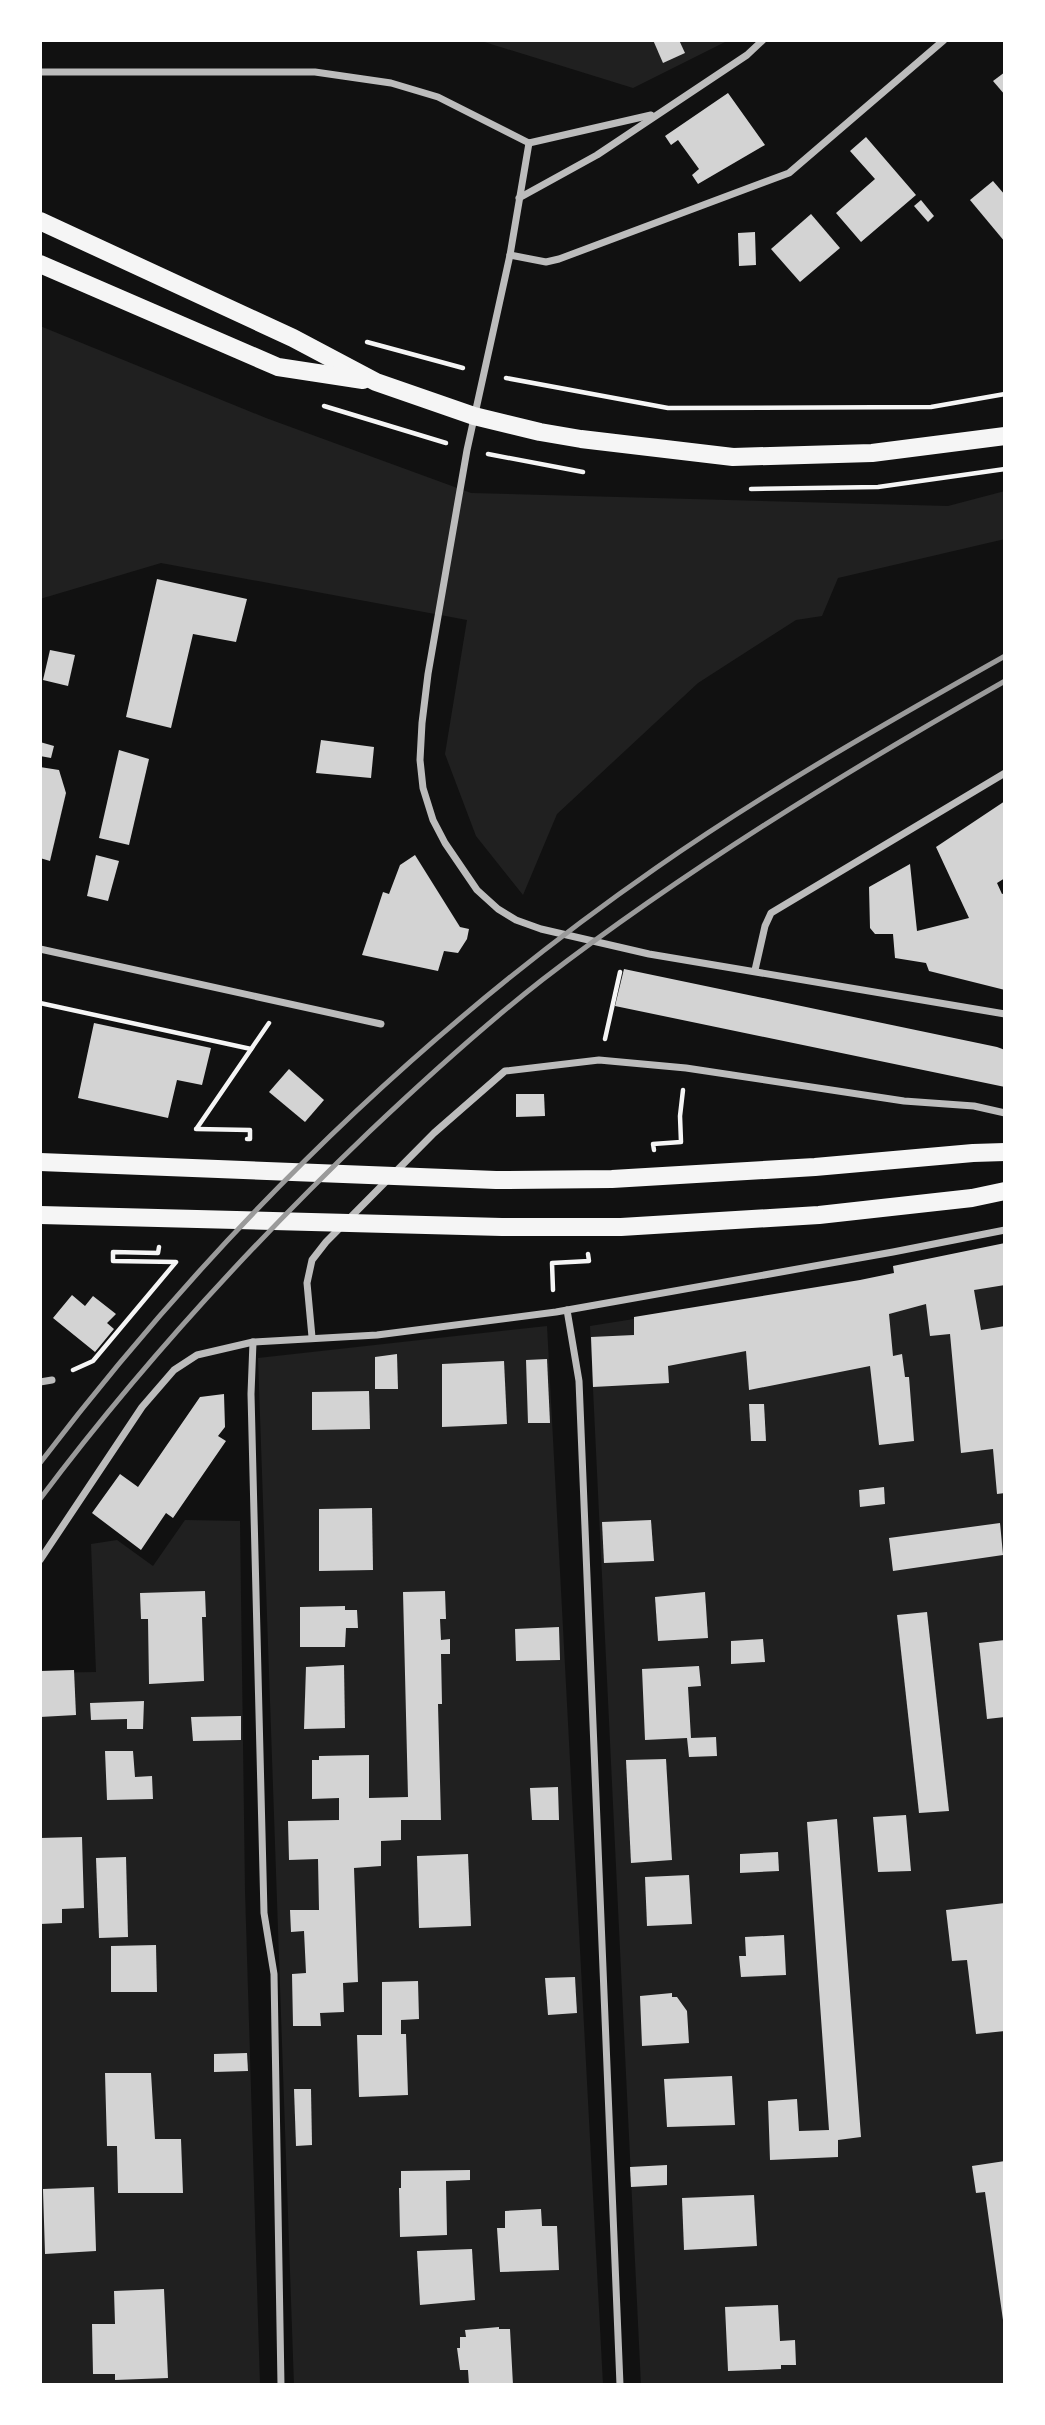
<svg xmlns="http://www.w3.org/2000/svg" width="1045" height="2425" font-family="'Nunito Sans',sans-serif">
  <rect width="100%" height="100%" fill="#111"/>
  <g fill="#202020">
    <polygon points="478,40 729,40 633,88"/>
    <polygon points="40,326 266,418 471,493 948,506 1005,491 1005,539 838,578 822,616 796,620 698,683 557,814 523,895 476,836 445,754 467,620 161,563 40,599"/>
    <polygon points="1005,1260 1005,2385 641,2385 590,1326"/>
    <polygon points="547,1326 603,2385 294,2385 258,1358"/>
    <polygon points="185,1520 240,1521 245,1891 260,2385 40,2385 40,1673 96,1672 91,1544 117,1540 153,1566"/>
  </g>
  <g fill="#d3d3d3">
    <polygon points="653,40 679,40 685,53 663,63"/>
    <polygon points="1005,72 1005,95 993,81"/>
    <polygon points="728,93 765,145 698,184 692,175 699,169 678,140 671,145 665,136"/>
    <polygon points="866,137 916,195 861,242 836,213 875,179 850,151"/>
    <polygon points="993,181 1005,195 1005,242 970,200"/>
    <polygon points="921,200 934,216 928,222 914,206"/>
    <polygon points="811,214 840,248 800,282 771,249"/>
    <polygon points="755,232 756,265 739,266 738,233"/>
    <polygon points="157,579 247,599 236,642 193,634 171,728 126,717"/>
    <polygon points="50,650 75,655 68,686 43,680"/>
    <polygon points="321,740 374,747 371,778 316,773"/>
    <polygon points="40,742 54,746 51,758 40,756"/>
    <polygon points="119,750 149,759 129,845 99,838"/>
    <polygon points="40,767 59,770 66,793 50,861 40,858"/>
    <polygon points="1005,801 1005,878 997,883 1002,894 1005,893 1005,990 929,971 926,963 895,958 893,934 875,934 870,928 869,887 910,864 917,931 969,918 936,847"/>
    <polygon points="96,855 119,861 108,901 87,896"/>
    <polygon points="415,855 460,927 469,929 467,939 458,953 444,951 438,971 362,955 383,892 389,894 400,865"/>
    <polygon points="624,969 997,1047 1005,1050 1005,1087 615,1006"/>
    <polygon points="94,1023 211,1048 202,1085 177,1080 168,1118 78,1098"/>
    <polygon points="289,1069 324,1100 305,1122 269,1092"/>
    <polygon points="516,1094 544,1094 545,1116 516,1117"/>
    <polygon points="1005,1243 1005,1285 974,1290 981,1330 1005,1326 1005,1493 997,1494 993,1449 961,1453 950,1334 930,1336 926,1304 889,1314 893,1356 902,1354 905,1377 909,1377 914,1441 879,1445 870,1366 749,1390 746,1351 668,1366 669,1383 593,1387 591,1337 634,1335 634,1317 860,1280 894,1273 893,1266"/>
    <polygon points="72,1295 85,1306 93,1296 116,1314 107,1323 114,1329 95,1352 53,1318"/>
    <polygon points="397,1354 398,1389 375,1389 375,1357"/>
    <polygon points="547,1359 550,1423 528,1423 526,1360"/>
    <polygon points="504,1361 507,1424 442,1427 442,1364"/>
    <polygon points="369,1391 370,1429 312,1430 312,1392"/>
    <polygon points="224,1394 225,1427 218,1436 226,1441 173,1518 166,1513 141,1550 92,1513 120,1474 138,1487 200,1397"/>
    <polygon points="749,1404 764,1404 766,1441 751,1441"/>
    <polygon points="884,1487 885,1504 860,1507 859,1490"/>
    <polygon points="372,1508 373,1570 319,1571 319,1509"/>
    <polygon points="651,1520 654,1561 604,1563 602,1522"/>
    <polygon points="1000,1523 1003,1555 893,1571 889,1538"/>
    <polygon points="205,1591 206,1617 202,1617 204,1681 149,1684 148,1619 141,1619 140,1593"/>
    <polygon points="445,1591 446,1619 440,1619 441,1640 450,1639 450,1654 441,1654 442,1704 438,1704 441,1820 401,1820 401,1840 381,1841 381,1866 354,1868 358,1982 343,1983 344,2012 320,2013 321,2026 293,2026 292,1974 306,1973 304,1931 291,1932 290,1910 319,1910 318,1859 289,1860 288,1821 339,1820 339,1798 312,1799 312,1760 319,1760 319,1756 369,1755 369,1798 408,1797 403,1592"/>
    <polygon points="705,1592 708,1638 658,1641 655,1597"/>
    <polygon points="345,1606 345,1610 357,1610 358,1628 346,1628 345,1647 300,1647 300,1607"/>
    <polygon points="927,1612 949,1811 919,1813 897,1615"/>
    <polygon points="559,1627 560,1660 516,1661 515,1629"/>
    <polygon points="763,1639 765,1662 731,1664 731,1641"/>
    <polygon points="1005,1640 1005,1717 987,1719 979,1643"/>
    <polygon points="344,1665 345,1728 304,1729 306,1667"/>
    <polygon points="699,1666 701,1686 688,1687 691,1738 716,1737 717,1756 689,1757 687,1738 645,1740 642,1669"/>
    <polygon points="74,1670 76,1715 40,1717 40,1671"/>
    <polygon points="144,1701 143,1729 127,1729 127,1719 91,1720 90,1703"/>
    <polygon points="241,1716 241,1740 193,1741 191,1717"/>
    <polygon points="105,1751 133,1751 135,1777 152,1776 153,1799 107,1800"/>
    <polygon points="666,1759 672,1860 631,1863 626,1760"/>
    <polygon points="558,1787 559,1820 532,1820 530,1788"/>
    <polygon points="906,1815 911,1871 878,1872 873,1817"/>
    <polygon points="837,1819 861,2137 838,2140 838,2157 770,2160 768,2101 797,2099 799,2131 829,2130 807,1822"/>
    <polygon points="82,1837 84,1908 62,1909 62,1923 40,1924 40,1838"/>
    <polygon points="778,1852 779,1871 740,1873 740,1854"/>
    <polygon points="468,1854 471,1926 419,1928 417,1856"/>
    <polygon points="126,1857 128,1937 99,1938 96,1858"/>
    <polygon points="689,1875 692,1924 647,1926 645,1877"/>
    <polygon points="1005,1903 1005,2031 976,2034 967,1960 952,1961 946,1910"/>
    <polygon points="784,1935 786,1975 741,1977 739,1956 746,1956 745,1937"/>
    <polygon points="156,1945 157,1992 111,1992 111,1946"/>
    <polygon points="575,1977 577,2013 548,2015 545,1978"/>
    <polygon points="418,1981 419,2019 401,2020 401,2034 406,2034 408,2095 359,2097 357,2035 382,2035 382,1982"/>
    <polygon points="672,1993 672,1997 677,1997 687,2011 689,2043 642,2046 640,1996"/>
    <polygon points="247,2053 248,2071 214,2072 214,2054"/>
    <polygon points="105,2073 151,2073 155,2139 181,2139 183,2193 118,2193 117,2146 107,2146"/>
    <polygon points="732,2076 735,2125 667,2127 664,2079"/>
    <polygon points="294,2089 311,2089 312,2145 296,2146"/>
    <polygon points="1005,2161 1005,2320 1003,2320 985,2192 976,2193 972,2166"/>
    <polygon points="667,2165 667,2185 631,2187 630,2167"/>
    <polygon points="470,2170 470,2180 446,2181 447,2235 400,2237 399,2188 401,2188 401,2171"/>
    <polygon points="94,2187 96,2251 45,2254 43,2189"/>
    <polygon points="754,2195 757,2246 684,2250 682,2198"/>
    <polygon points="541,2209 542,2226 557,2226 559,2270 500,2272 497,2228 505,2228 505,2211"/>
    <polygon points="472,2249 475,2300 420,2305 417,2251"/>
    <polygon points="164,2289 168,2378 115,2380 115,2374 93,2374 92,2324 115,2324 114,2291"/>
    <polygon points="778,2305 780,2341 795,2340 796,2365 781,2365 781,2369 728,2371 725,2307"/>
    <polygon points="499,2327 499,2329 510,2329 513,2385 469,2385 468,2370 460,2370 457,2348 460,2348 460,2337 466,2337 465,2330"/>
  </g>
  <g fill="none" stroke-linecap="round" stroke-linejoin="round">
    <g stroke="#f5f5f5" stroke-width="4.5">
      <polyline points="367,342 463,368"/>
      <polyline points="506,378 668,408 931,407 1005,394"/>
      <polyline points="324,406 446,443"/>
      <polyline points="488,454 583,472"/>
      <polyline points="751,489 878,487 1005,469"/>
      <polyline points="40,1003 251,1049"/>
      <polyline points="605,1039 620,972"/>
      <polyline points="197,1128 269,1023"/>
      <polyline points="196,1129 250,1130 250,1139 247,1139"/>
      <polyline points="654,1150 653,1144 681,1142 680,1116 683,1090"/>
      <polyline points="553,1290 552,1263 589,1261 588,1254"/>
      <polyline points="73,1370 93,1361 176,1262 113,1261 113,1252 158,1253 159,1247"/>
    </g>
    <g stroke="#bcbcbc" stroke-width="7">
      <polyline points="40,72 315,72 391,83 438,97 529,143"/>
      <polyline points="529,143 510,255 467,450 428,674 422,723 420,760 423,788 433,820 445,843 477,890 498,909 516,920 541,929 649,954 1005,1014"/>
      <polyline points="529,143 651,115"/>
      <polyline points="519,198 597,155 747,55 763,40"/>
      <polyline points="510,255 546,262 559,259 789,173 944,40"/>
      <polyline points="40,949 381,1024"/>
      <polyline points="755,970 765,926 771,913 1005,773"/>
      <polyline points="567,1310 579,1381 620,2385"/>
      <polyline points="312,1337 307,1283 312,1260 326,1242 434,1133 505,1071 599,1060 686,1068 904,1101 974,1106 1005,1113"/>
      <polyline points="253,1342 251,1394 264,1913 274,1974 281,2385"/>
      <polyline points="40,1382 52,1380"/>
      <polyline points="40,1560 142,1407 174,1370 197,1355 253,1342 377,1335 556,1312 893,1252 1005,1230"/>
    </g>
    <g stroke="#f5f5f5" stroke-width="18">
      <polyline points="40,221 293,338 376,382 474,416 540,432 581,439 733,457 872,453 1005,436"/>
      <polyline points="40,264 278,367 363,380"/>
      <polyline points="40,1162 496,1180 612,1179 815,1167 973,1153 1005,1152"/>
      <polyline points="40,1215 502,1227 621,1227 819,1215 972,1198 1005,1191"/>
    </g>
    <g stroke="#9a9a9a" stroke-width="5">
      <path d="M 40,1463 C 214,1235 420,1032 656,868 C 768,790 886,723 1005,656"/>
      <path d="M 40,1499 C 139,1367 250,1246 369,1132 C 425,1079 482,1027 542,980 C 688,868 845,772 1005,681"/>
    </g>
  </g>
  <rect width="1045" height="2425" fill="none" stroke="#ffffff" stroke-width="84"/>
</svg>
